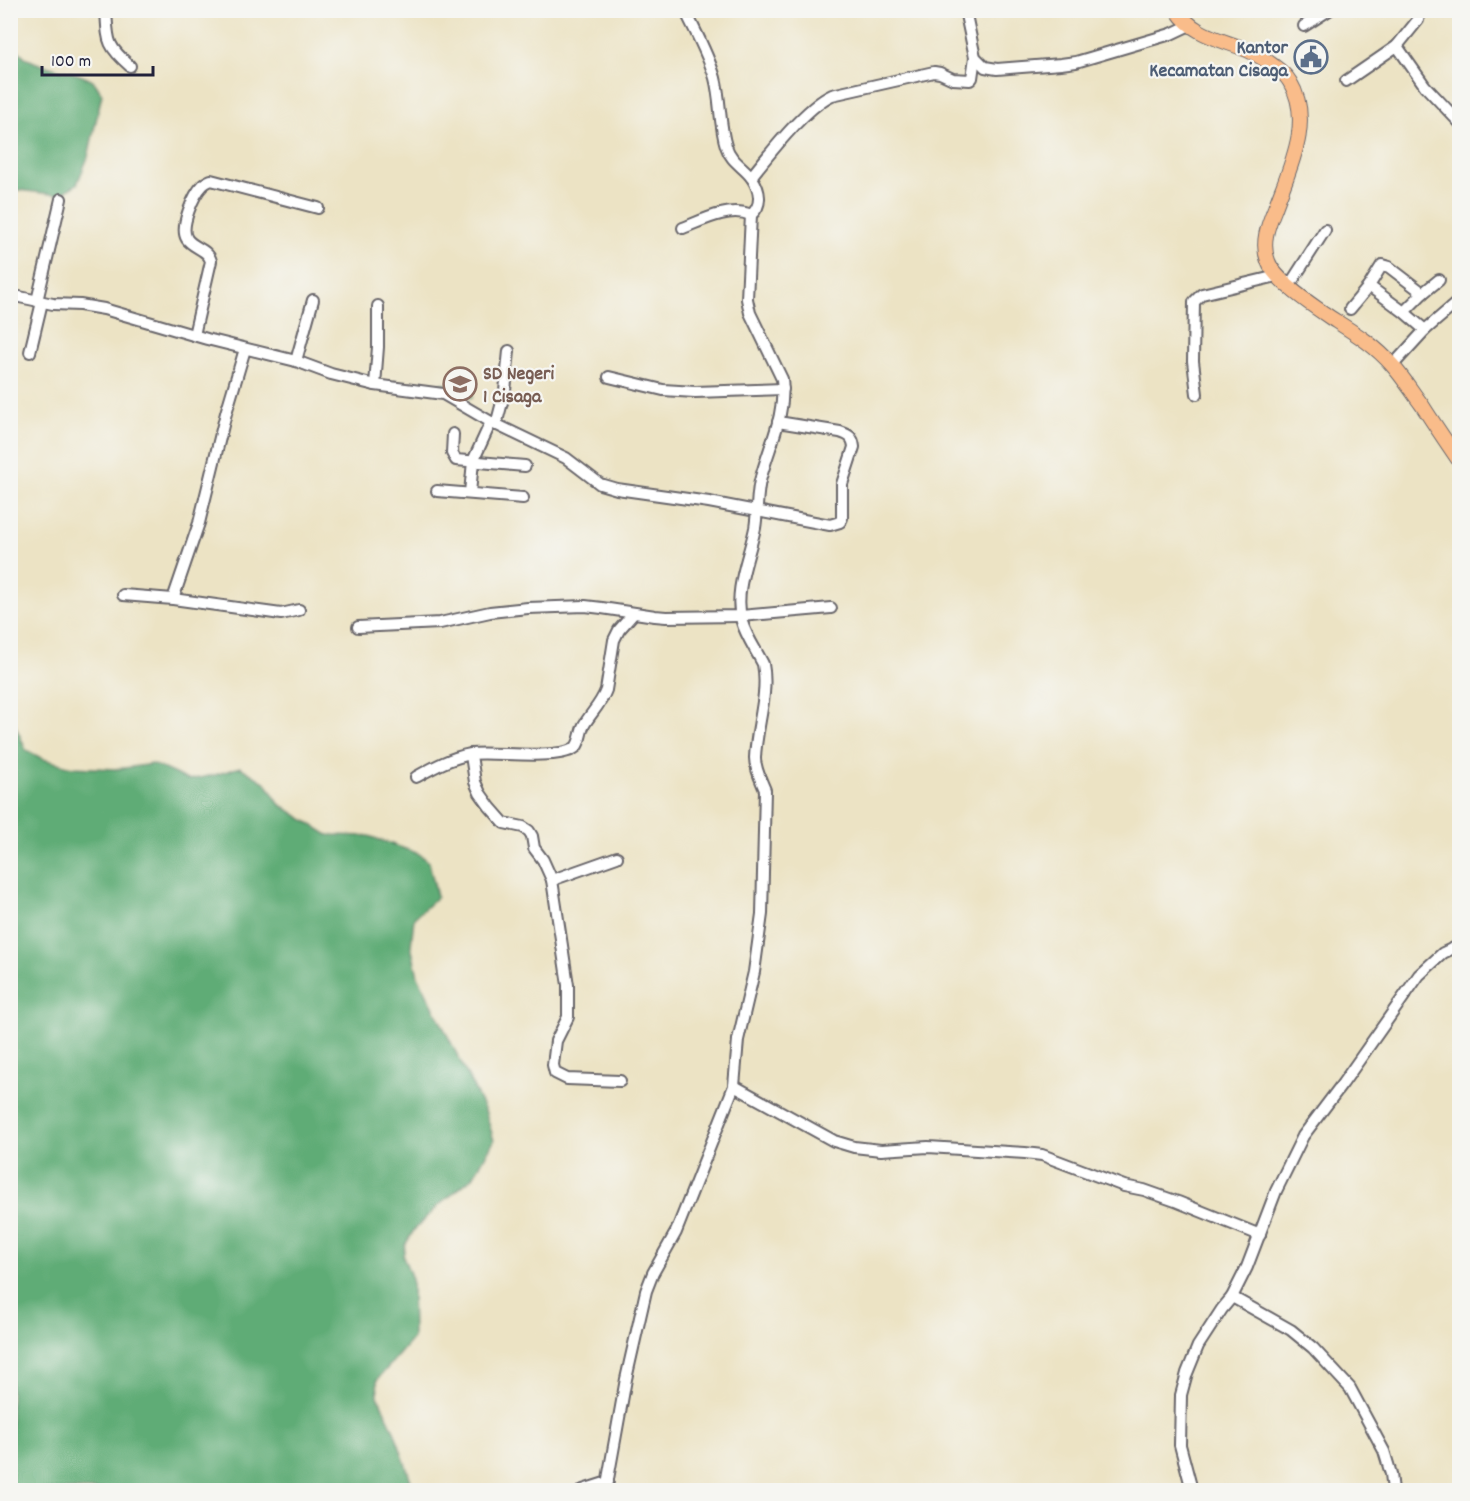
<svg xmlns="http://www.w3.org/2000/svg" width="1470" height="1501" font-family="Dekko,sans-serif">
  <rect width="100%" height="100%" fill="#f6f6f2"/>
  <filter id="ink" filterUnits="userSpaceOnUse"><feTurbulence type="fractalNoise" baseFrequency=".0167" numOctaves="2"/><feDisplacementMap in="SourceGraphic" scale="12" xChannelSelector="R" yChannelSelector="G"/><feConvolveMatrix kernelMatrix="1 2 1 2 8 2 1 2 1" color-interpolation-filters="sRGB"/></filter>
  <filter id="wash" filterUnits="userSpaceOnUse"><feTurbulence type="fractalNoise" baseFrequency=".008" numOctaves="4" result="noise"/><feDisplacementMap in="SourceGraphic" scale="24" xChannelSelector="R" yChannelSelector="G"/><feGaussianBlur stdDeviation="1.35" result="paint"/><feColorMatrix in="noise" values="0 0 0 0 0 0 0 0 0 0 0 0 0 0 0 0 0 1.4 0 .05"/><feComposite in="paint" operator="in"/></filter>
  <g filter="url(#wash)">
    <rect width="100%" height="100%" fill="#ece3c4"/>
    <polygon fill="#73c78a" stroke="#4a7462" stroke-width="1.5" points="441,383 473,388 472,398 440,391"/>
    <g fill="#5eac76" stroke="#406758" stroke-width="1.5">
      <path d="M 10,39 C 16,47 21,56 30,60 C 48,70 80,71 94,82 C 97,85 99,90 102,94 L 88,157 L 77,184 L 59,195 L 11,189 Z"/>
      <polygon points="10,713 26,750 43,759 72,767 117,769 153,764 188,780 215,775 240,767 266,783 279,804 328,835 369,836 419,854 429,862 437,897 414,918 411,946 418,976 486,1113 494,1141 473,1177 438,1206 414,1230 405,1245 403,1256 412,1279 413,1338 377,1380 378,1396 395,1433 414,1490 11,1490"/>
    </g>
  </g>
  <g filter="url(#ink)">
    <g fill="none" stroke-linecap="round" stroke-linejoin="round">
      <g stroke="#69666b" stroke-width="14">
        <g id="minor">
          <path d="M 106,10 C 108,41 106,45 130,66"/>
          <polyline points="965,10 975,57 985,67 997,69 1061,64 1076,62 1171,34 1190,25"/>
          <polyline points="1304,26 1329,10"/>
          <polyline points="1397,46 1418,20 1419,16 1417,10"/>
          <polyline points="1346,81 1397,46 1425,86 1460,123"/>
          <path d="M 751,177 C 770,153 806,107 832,95 L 934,72 L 940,73 L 953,79 L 970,80 L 972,78 L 975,57"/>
          <path d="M 683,228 C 703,220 729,206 751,215"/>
          <polyline points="1289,286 1325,230"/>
          <polyline points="1423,293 1439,280"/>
          <path d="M 10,295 L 53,304 L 80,305 L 104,309 L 207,339 L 296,361 L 331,374 L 375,385 L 443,394 L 491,422 L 566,458 L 600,484 L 617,489 L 709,502 L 830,525 L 840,522 L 842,518 L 842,484 L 854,447 C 853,437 849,435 840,432 L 778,422"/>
          <polyline points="37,301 61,199"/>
          <polyline points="1350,309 1369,286"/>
          <polyline points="1404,312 1423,293 1389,267 1382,265 1369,286 1404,312 1425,330"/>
          <path d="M 194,335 L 211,261 C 208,249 193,248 187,239 C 179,227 194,194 203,185 C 206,182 207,182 211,180 L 318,208"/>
          <polyline points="30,352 42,302"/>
          <polyline points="296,361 313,300"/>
          <polyline points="1393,365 1425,330 1460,300"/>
          <polyline points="609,377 663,390 695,392 783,389"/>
          <polyline points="375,385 378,347 378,306"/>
          <polyline points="1197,394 1193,361 1194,302 1202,294 1277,276"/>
          <polyline points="496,425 505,391 509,351"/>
          <polyline points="453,434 452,453 456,460 525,466"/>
          <polyline points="437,491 523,498"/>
          <polyline points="470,493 473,461 491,422"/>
          <polyline points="123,595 173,599 281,614 299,610"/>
          <polyline points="173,599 199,523 226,413 245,349"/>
          <polyline points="358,627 440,623 490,612 528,608 585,606 602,608 655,616 666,617 741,616 831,608"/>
          <polyline points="471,755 475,782 480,793 490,807 504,823 523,827 529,831 532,836 534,848 543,860 552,880 617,857"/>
          <path d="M 416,777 C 434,767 450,758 471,754 C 494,751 560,761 576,747 C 581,741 580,732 584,725 C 591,713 601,704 606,690 L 614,640 L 619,630 L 634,613"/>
          <polyline points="552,880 568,985 568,1017 556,1041 553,1065 555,1073 567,1079 620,1081"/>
          <polyline points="734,1086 834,1141 854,1147 881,1150 928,1147 1025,1153 1042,1155 1124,1186 1144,1190 1178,1202 1260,1235"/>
          <polyline points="1232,1297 1291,1330 1313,1348 1350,1388 1384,1451 1391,1474 1393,1490"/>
          <polyline points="583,1490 608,1482"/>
          <path d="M 606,1490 L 626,1379 L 646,1291 L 653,1273 L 676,1232 L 734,1086 L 738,1040 L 754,972 L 762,914 L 765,790 C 761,780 755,769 755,758 C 756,727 769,695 763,664 C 756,650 746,636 742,622 C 733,591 749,558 755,528 C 758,511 756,493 761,477 C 770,444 786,414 782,379 L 750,313 L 747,299 L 751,215 C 763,205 760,190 752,178 C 743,166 731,162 726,146 C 719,124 721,101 715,78 C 708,54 696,33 685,10"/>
          <polyline points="1192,1490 1180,1445 1181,1395 1187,1373 1198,1346 1222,1309 1232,1297 1247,1267 1276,1191 1303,1136 1343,1083 1419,975 1443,953 1460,945"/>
        </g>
      </g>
      <g stroke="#69666b" stroke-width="16">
        <path id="major" d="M 1177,10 C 1194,36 1221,39 1247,50 C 1256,54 1266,60 1274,66 C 1281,71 1286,75 1290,82 C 1314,122 1289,169 1275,208 C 1268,225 1261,243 1268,261 C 1275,281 1313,306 1331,318 C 1353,332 1375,345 1392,365 C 1403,377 1412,392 1422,405 C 1434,424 1447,443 1460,462"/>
      </g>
      <use href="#minor" stroke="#fff" stroke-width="10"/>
      <use href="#major" stroke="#f9bc8a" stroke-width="14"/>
    </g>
  </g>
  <defs>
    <g id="civic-ring" transform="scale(1.725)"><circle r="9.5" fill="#f6f6f2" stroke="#5c6f8a" stroke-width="1.5"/><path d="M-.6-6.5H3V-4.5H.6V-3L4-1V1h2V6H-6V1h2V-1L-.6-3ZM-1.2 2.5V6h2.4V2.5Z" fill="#5c6f8a"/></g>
    <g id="school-ring" transform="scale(1.725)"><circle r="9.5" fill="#f6f6f2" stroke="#8d6e63" stroke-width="1.5"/><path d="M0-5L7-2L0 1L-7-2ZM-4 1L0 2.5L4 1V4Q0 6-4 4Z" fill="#8d6e63"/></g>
  </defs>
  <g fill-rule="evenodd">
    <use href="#civic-ring" x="1311" y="57"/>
    <use href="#school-ring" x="460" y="384"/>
  </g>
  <g text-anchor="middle" stroke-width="4.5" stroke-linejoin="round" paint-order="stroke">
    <g font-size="20" font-weight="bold" fill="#4e5e75" stroke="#f6f6f2" text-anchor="end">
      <text x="1288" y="53">Kantor<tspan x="1288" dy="23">Kecamatan Cisaga</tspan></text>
    </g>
    <g font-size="20" font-weight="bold" fill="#785e54" stroke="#f6f6f2" text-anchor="start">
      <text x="483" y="379">SD Negeri<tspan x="483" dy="23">1 Cisaga</tspan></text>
    </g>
  </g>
  <rect width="1470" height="1501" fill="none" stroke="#f6f6f2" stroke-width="36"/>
  <path d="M42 66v9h111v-9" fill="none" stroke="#22223b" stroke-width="3"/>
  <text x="51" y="66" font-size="18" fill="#22223b" stroke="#f6f6f2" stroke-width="4.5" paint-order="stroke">100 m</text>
</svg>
